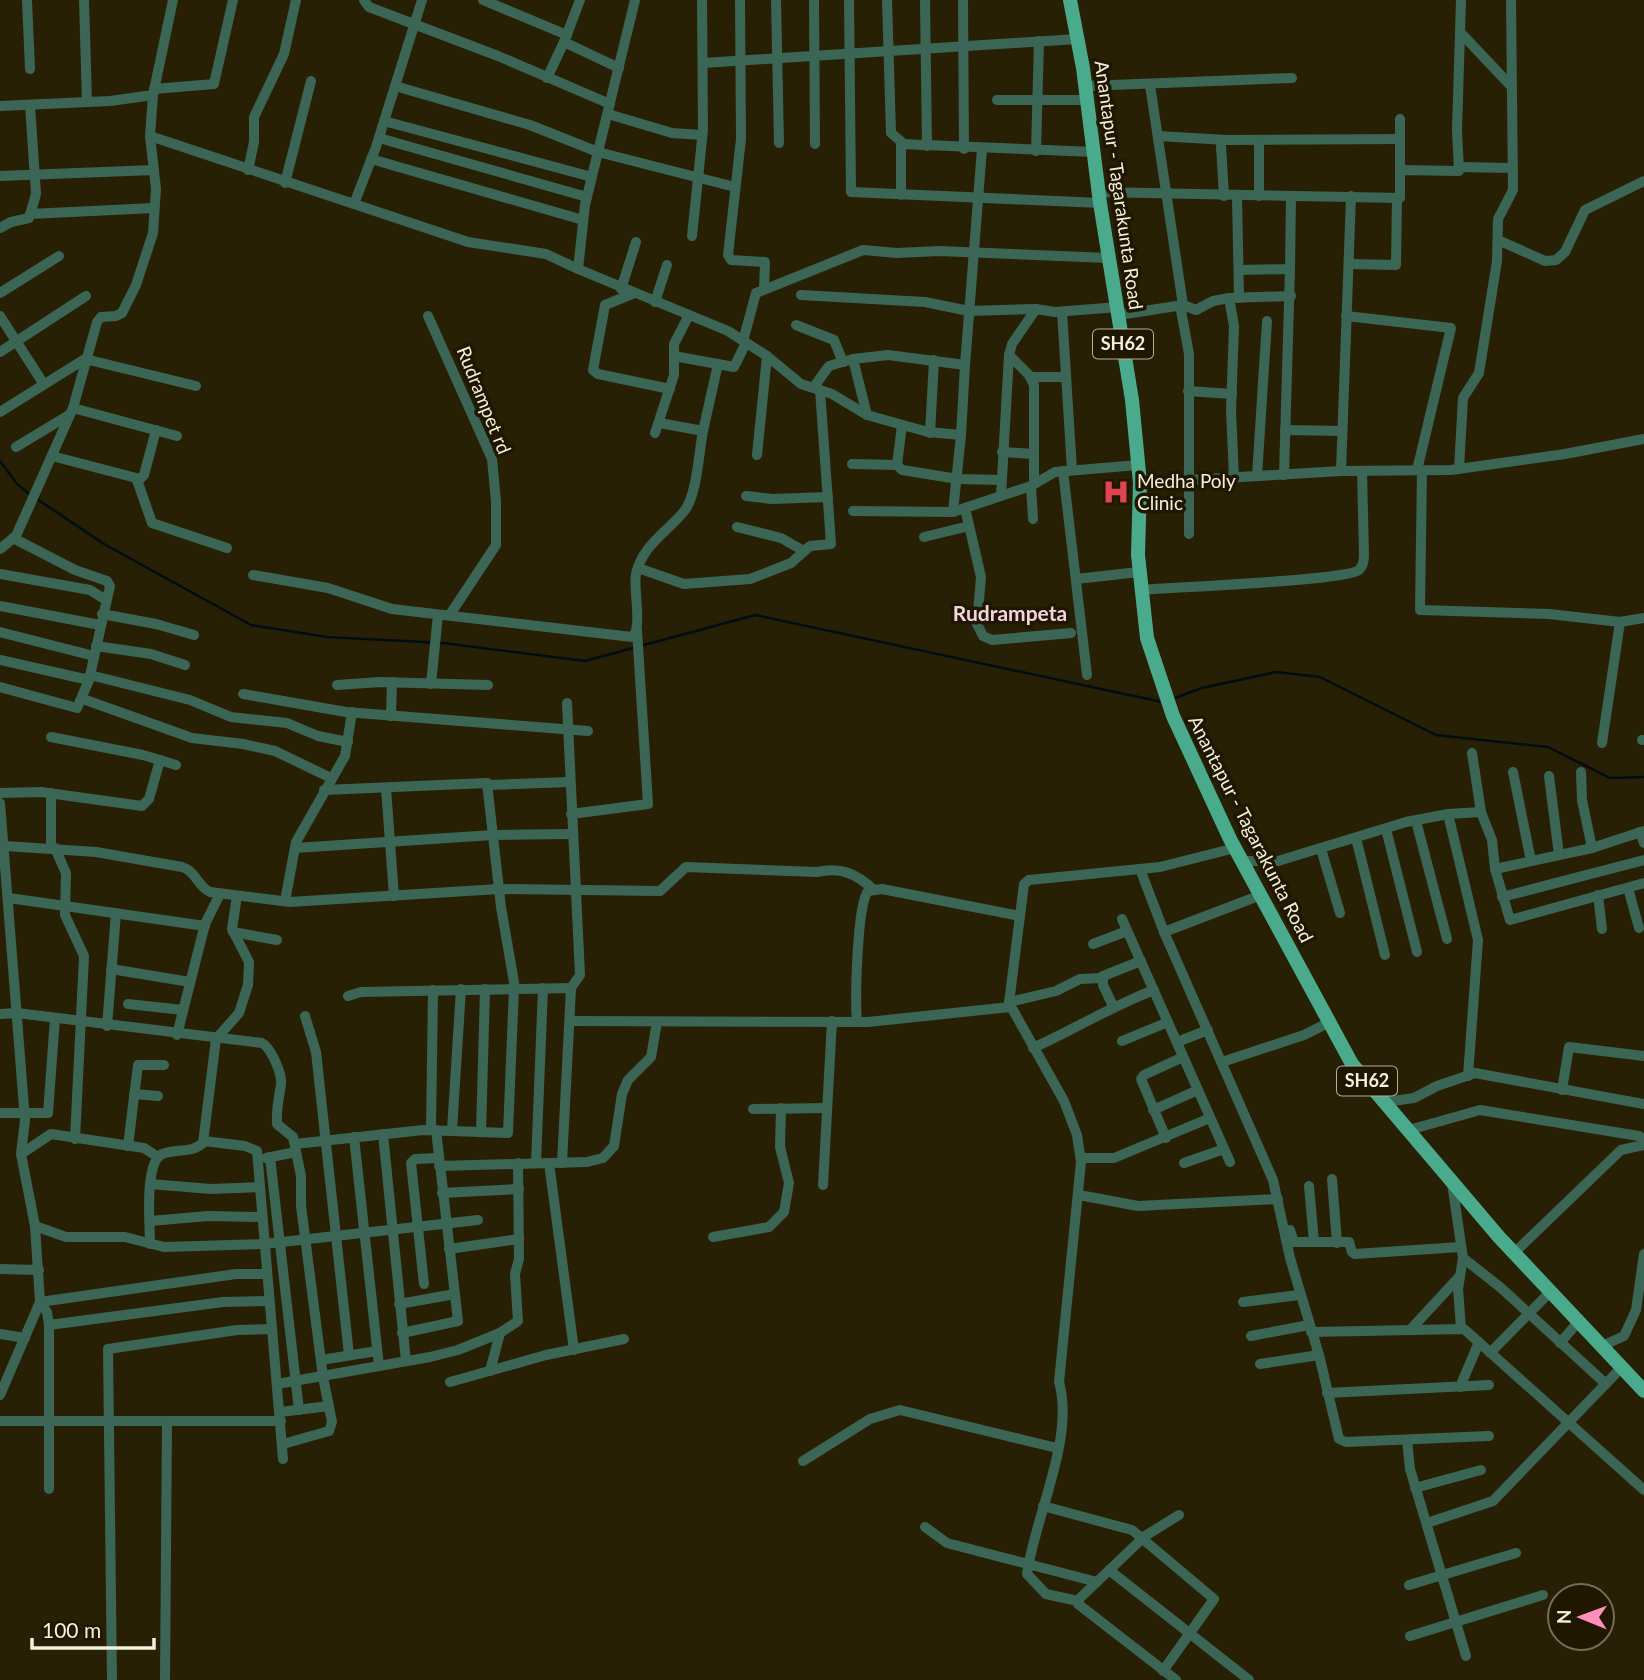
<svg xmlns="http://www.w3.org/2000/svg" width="1644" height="1680" font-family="Lato,sans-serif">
  <rect width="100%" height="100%" fill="#282005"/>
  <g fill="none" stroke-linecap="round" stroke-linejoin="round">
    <g stroke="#010d12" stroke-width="2.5">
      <polyline points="0,461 17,484 28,493 104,544 251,625 327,637 443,643 585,661 755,615 1162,702"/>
      <polyline points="1172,699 1202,688 1276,672 1320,677 1436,735 1548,747 1610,778 1644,777"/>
    </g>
    <g stroke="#3b6656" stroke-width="10">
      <polyline points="27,0 30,69"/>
      <polyline points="84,0 87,102"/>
      <polyline points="364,0 369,7 498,56 610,104"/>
      <polyline points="422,0 376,147 354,204 468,242 546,254 578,269"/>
      <polyline points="483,0 567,35"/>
      <polyline points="580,0 564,42 619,68"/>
      <polyline points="635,0 585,205 578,269 728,331 767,356 801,384 832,394 867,415 928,432 961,435 965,365 888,355 853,359 829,366 813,388"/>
      <polyline points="740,0 741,139 728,255 731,260 765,262 764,289"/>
      <polyline points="776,0 779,143"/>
      <polyline points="814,0 815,144"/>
      <polyline points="849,0 851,192 1100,203"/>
      <polyline points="887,0 891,133 904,144"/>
      <polyline points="925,0 927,146"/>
      <polyline points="963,0 964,149"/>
      <polyline points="1460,32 1510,85"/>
      <polyline points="703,63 1077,39"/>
      <polyline points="547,78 564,42"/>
      <polyline points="1150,85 1183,305"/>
      <polyline points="395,86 530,125 598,152 735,187"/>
      <polyline points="1086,86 1292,78"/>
      <polyline points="154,89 214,84 233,0"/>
      <polyline points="997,100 1088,100"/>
      <polyline points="0,106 110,101 153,95"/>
      <polyline points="608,114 672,133 702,135"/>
      <polyline points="384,121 592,177"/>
      <polyline points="150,136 354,204"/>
      <polyline points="1158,136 1227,140 1400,139"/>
      <polyline points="379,138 587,197"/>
      <polyline points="1259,140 1259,196"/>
      <polyline points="1221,146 1224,196"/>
      <polyline points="1036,151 1039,41"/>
      <polyline points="371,159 583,220"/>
      <polyline points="1459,167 1513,168"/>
      <polyline points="248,170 254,142 254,117 284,54 296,0"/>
      <polyline points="1400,170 1400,119"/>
      <polyline points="0,176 154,170"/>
      <polyline points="285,183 311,81"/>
      <polyline points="1099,192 1400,198 1400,170 1459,171 1457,130 1461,0"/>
      <polyline points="901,195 901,144 1094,152"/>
      <polyline points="1237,196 1239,298"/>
      <polyline points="30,214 154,208"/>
      <polyline points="0,228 11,222 29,218 36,194 30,105"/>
      <polyline points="692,236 703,130 702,0"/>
      <polyline points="1498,240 1545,261 1556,260 1565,252 1585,210 1644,181"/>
      <polyline points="1349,264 1396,265 1397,198"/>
      <polyline points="1239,270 1290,269 1291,196"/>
      <polyline points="621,289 636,242"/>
      <polyline points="0,293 59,256"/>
      <polyline points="632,294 605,305 593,370 598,374 670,389"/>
      <polyline points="801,295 925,302 969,311 1036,309"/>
      <polyline points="1229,298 1234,326 1231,411 1234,478"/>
      <polyline points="655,302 667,265"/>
      <polyline points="1180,305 1189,354 1189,534"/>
      <polyline points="1062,312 1072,470"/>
      <polyline points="1119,315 1183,305 1196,310 1213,301 1229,298 1291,296"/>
      <polyline points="0,316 43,383"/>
      <polyline points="428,316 492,459 496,501 496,545 451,613"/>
      <polyline points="1346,316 1451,328 1417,470"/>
      <polyline points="796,325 834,340 843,362"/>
      <polyline points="743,341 756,293 863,250 897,253 939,251 1109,258"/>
      <polyline points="0,352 86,296"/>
      <polyline points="1009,355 1029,375 1034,385 1034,484"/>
      <polyline points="674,356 734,367 746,343"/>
      <polyline points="853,359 867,415"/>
      <polyline points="965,365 982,149"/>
      <polyline points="1030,377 1066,377"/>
      <polyline points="1188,391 1232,394"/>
      <polyline points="73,408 177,436"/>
      <polyline points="0,412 85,359 196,386"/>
      <polyline points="660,423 703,431 718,364"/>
      <polyline points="1285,430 1342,431"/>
      <polyline points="655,433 674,375 674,344 689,315"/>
      <polyline points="930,433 934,360"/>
      <polyline points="16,447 69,415"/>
      <polyline points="1002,452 1034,454"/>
      <polyline points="757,455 767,356"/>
      <polyline points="52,456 140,479 144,475 156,430"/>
      <polyline points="852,464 897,465 902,425"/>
      <polyline points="897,465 902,470 958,479 1002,480"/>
      <polyline points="1459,469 1463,398 1479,373 1497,261 1498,219 1513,190 1511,0"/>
      <polyline points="1422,470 1420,610 1549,614 1620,622 1644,618"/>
      <polyline points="1063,471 1087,675"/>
      <polyline points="1341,471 1351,196"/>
      <polyline points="1284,475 1290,269"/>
      <polyline points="1257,476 1267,321"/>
      <polyline points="137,480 152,523 227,548"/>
      <polyline points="1140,483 1341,471 1451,470 1565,454 1644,439"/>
      <polyline points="1031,486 1033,519"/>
      <polyline points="746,496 772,499 828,497"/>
      <polyline points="1001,496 1009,355 1012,344 1036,309 1055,312 1118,307"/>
      <polyline points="965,508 981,577 977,624 983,636 992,640 1071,633"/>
      <polyline points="853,511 953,512 1031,486 1055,472 1138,465"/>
      <polyline points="953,512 961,435"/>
      <polyline points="737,527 781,538 804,551"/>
      <polyline points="924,537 969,526"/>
      <polyline points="0,549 16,536 73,408 97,322 101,317 116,316 122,313 136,285 153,233 156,189 150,136 153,95 173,0"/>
      <polyline points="638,568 684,584 750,579 791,563 810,546 831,544 820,390"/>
      <polyline points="0,574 90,590 106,600"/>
      <path d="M 253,575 L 328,588 L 392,609 L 632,637 C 643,628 633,590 636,574 C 642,545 668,532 685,510 C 697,494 699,451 703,431"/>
      <polyline points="1076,579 1139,572"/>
      <path d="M 1141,590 C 1172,587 1345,581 1359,570 C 1363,566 1364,560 1364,555 L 1362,471"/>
      <polyline points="0,606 100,625"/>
      <polyline points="102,614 156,624 194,635"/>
      <polyline points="0,632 94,656"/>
      <polyline points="96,646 151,654 185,665"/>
      <polyline points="0,660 89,680 110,586 107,581 75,570 13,538"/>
      <polyline points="90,675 190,700 231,717 287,723 318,736 348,742"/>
      <polyline points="431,684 438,615"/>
      <polyline points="337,685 380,682 488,685"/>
      <polyline points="0,687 77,708 89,680"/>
      <polyline points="243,694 346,712 588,731"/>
      <polyline points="83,699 192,738 243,744 275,751 331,778"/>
      <polyline points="567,703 580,975 571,988"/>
      <polyline points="391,716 392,682"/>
      <polyline points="51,737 143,755 176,765"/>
      <polyline points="1642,740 1644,740"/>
      <polyline points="1602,743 1620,622"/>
      <polyline points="1472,753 1481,812"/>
      <polyline points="1513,772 1531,861"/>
      <polyline points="1581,772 1582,800 1592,848"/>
      <polyline points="1549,776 1559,855"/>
      <polyline points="488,785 570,782"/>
      <polyline points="386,788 394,896"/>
      <polyline points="324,790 487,783 501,907 515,988"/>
      <polyline points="0,793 41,792 142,806 149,799 160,760"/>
      <polyline points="51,793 51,848"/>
      <polyline points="0,803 25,1120 21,1154 35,1226 40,1302 0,1395"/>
      <polyline points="571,814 648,804 637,630"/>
      <polyline points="1448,814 1478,940 1468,1076"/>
      <polyline points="1416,821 1447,939"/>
      <polyline points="1386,829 1417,952"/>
      <polyline points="1640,832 1644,843"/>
      <polyline points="1356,838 1385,955"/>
      <path d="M 5,846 L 96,852 L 182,867 C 196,871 197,886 210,892 L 290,902 L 499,889 L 660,891 L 686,867 L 817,872 C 841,867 855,873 873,889"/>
      <polyline points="55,848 66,873 65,915 84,956 75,1139"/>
      <polyline points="295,848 493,835 572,834"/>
      <polyline points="1321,849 1340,913"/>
      <polyline points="1242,861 1278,861 1406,822 1448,814 1481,812 1492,840 1495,869 1592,848 1644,831"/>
      <polyline points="1140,869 1164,932 1273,1180 1290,1258 1319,1355 1339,1439 1346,1442 1489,1436"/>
      <polyline points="1495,869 1510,920 1644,883"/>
      <polyline points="1628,888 1639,928"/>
      <polyline points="1598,895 1602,929"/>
      <polyline points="1502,897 1644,860"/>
      <polyline points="9,898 205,926"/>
      <polyline points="285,901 296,842 345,756 352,712"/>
      <polyline points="1122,919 1230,1162"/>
      <polyline points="233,932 277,940"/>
      <polyline points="1164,932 1261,895"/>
      <polyline points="1093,944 1127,931"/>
      <polyline points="111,969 190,982"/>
      <polyline points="348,996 361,992 571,988 562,1163"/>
      <polyline points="1009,1002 1056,991 1080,979 1102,978"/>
      <polyline points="128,1004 183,1010"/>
      <polyline points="1113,1006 1103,985 1103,976 1141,961"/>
      <path d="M 0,1014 L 17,1013 L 262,1043 C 271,1048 282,1073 281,1084 C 279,1098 276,1109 277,1124 L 293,1137 L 301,1176 L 301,1206 L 323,1377 L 332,1422 L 329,1431 L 283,1444"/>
      <polyline points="305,1016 316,1052 349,1355"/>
      <polyline points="571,1021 868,1022 1010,1007"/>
      <path d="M 857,1022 C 855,999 857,905 868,891 L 882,889 L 1020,916"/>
      <polyline points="107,1026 116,913"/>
      <polyline points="177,1035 205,924 220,894"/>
      <polyline points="1122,1041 1168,1022"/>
      <polyline points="1177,1042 1208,1030"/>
      <path d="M 1033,1048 C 1075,1029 1112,1006 1154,990"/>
      <polyline points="1222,1062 1304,1035 1330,1022"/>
      <polyline points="1562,1090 1569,1047 1644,1056"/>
      <polyline points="134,1094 158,1096"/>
      <polyline points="1385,1102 1414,1098 1437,1086 1475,1073 1644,1104"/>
      <polyline points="753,1109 827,1108"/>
      <polyline points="1153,1110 1198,1090"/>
      <polyline points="0,1113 48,1113 55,1018"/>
      <polyline points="431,1130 433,990"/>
      <polyline points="452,1130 461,989"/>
      <polyline points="1409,1130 1480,1110 1639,1136 1644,1140"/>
      <polyline points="481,1132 485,989"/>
      <polyline points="383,1134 406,1361"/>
      <polyline points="354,1137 379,1366"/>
      <polyline points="1166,1138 1141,1079 1144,1075 1183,1057"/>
      <polyline points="204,1141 245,1146 257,1151 283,1459"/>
      <polyline points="295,1144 423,1130 508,1133 514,988"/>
      <polyline points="128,1146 138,1065 164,1065"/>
      <polyline points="21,1154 51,1134 144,1148 158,1157"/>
      <polyline points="270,1157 299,1410"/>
      <polyline points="266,1158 296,1152"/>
      <polyline points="1081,1158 1114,1158 1210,1118"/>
      <polyline points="536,1163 543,988"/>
      <polyline points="549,1163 574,1350"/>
      <polyline points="1184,1163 1224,1149"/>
      <polyline points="439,1166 587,1162 603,1158 614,1146 622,1094 628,1080 651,1057 657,1022"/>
      <polyline points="1332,1179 1337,1243"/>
      <polyline points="1452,1183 1463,1258 1458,1289 1461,1328"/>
      <polyline points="150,1184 211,1189 260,1187"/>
      <polyline points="823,1185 832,1021"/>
      <polyline points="1309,1186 1314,1242"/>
      <polyline points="442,1193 519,1189"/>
      <polyline points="1079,1195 1138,1206 1278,1199"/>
      <polyline points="150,1221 208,1216 262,1217"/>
      <polyline points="35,1226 66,1237 125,1237 164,1247 264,1244 478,1220"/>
      <polyline points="1290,1230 1294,1242 1349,1242 1352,1252 1355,1254 1460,1247"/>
      <polyline points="713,1237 769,1227 784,1212 789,1183 780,1147 781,1108"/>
      <path d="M 150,1244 C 150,1225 144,1163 162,1154 C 176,1148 191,1154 203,1143 L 216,1039 L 239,1013 L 248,985 L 249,962 L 232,929 L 237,896"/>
      <polyline points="449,1249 519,1239"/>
      <polyline points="1514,1253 1621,1150 1644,1145"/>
      <polyline points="1463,1258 1500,1287 1606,1384"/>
      <polyline points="0,1269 39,1270"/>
      <polyline points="424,1284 411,1163 415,1159 438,1158"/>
      <polyline points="1243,1302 1299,1295"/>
      <polyline points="399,1304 455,1294"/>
      <polyline points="49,1325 223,1302 269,1301"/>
      <polyline points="1411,1329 1460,1276"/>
      <polyline points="1311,1332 1464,1329 1644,1490"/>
      <polyline points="402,1333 458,1321 436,1130"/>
      <polyline points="0,1334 25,1338"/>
      <polyline points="1251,1336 1309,1325"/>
      <polyline points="1560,1343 1579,1321"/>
      <polyline points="1602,1346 1624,1336 1636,1310 1644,1254"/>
      <polyline points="1490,1353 1551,1291"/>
      <polyline points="321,1360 377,1351"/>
      <polyline points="1260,1364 1319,1355"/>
      <polyline points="490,1371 500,1333 518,1321 515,1274 519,1259 518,1163"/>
      <polyline points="450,1382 546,1355 624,1339"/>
      <polyline points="277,1384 430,1357 458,1350 500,1333"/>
      <polyline points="1460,1387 1479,1342"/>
      <polyline points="1327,1393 1489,1385"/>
      <polyline points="280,1412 329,1406"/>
      <polyline points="0,1421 281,1421"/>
      <polyline points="1407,1440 1410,1469 1466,1656"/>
      <polyline points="803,1461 870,1419 900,1410 1057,1448"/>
      <polyline points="1415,1488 1481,1470"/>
      <polyline points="49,1489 49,1325 47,1312 40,1302 236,1274 267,1274"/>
      <polyline points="1043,1506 1132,1530 1214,1599 1163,1671"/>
      <polyline points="1427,1523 1493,1501 1622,1367"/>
      <polyline points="925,1527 947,1543 1097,1582"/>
      <polyline points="1109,1570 1249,1680"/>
      <polyline points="1409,1585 1516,1553"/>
      <path d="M 1078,1601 L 1046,1594 L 1027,1574 C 1035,1516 1075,1438 1059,1382 L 1081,1162 L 1077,1135 L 1064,1101 L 1009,1003 L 1024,884 L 1029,880 L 1160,867 L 1235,848"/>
      <polyline points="1410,1636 1543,1595"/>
      <polyline points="112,1680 108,1349 237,1330 271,1329"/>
      <polyline points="165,1680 167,1422"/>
      <polyline points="1176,1680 1078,1604 1080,1598 1145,1536 1179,1515"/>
    </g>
    <polyline stroke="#49ab8c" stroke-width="14" points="1070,0 1083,68 1100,203 1132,400 1140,483 1138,555 1147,638 1173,716 1230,839 1352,1064 1499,1237 1644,1391"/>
  </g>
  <defs>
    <g id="hospital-bare" transform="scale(2.1)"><path d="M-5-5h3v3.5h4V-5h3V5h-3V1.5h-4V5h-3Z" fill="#e0444e" stroke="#1f1700" stroke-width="2.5" paint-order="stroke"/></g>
  </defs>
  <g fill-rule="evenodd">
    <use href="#hospital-bare" x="1116" y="492"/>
  </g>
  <g text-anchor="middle" stroke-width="7" stroke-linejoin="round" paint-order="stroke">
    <g fill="#1f1700" stroke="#b4ae9c" stroke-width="2">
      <rect x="1093" y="329.5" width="60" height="29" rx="5"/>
      <rect x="1337" y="1066.5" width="60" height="29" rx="5"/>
    </g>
    <g font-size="18" font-weight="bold" fill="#f4efdf">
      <text x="1123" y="350">SH62</text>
      <text x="1367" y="1087">SH62</text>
    </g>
    <g font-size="19" fill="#f4efdf" stroke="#1f1700">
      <text transform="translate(1119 185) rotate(82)" y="7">Anantapur - Tagarakunta Road</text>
      <text transform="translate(484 400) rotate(68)" y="7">Rudrampet rd</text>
      <text transform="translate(1251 829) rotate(63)" y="7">Anantapur - Tagarakunta Road</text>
    </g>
    <g font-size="19" fill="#f4efdf" stroke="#1f1700" text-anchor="start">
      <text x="1137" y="488">Medha Poly<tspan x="1137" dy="22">Clinic</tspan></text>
    </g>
    <g font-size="21" font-weight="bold" fill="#f5d4df" stroke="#1f1700">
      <text x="1010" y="621">Rudrampeta</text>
    </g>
  </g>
  <g transform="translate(1581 1617) rotate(271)"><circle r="33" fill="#1f1700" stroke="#746d59" stroke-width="2"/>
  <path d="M0-5L12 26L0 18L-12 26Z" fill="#ff8eba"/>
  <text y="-10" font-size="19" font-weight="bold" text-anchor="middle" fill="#f4efdf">N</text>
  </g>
  <path d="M32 1638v10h122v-10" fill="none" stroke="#f4efdf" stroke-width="3.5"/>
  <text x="42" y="1638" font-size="21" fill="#f4efdf" stroke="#1f1700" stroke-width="5" paint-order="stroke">100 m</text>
</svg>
